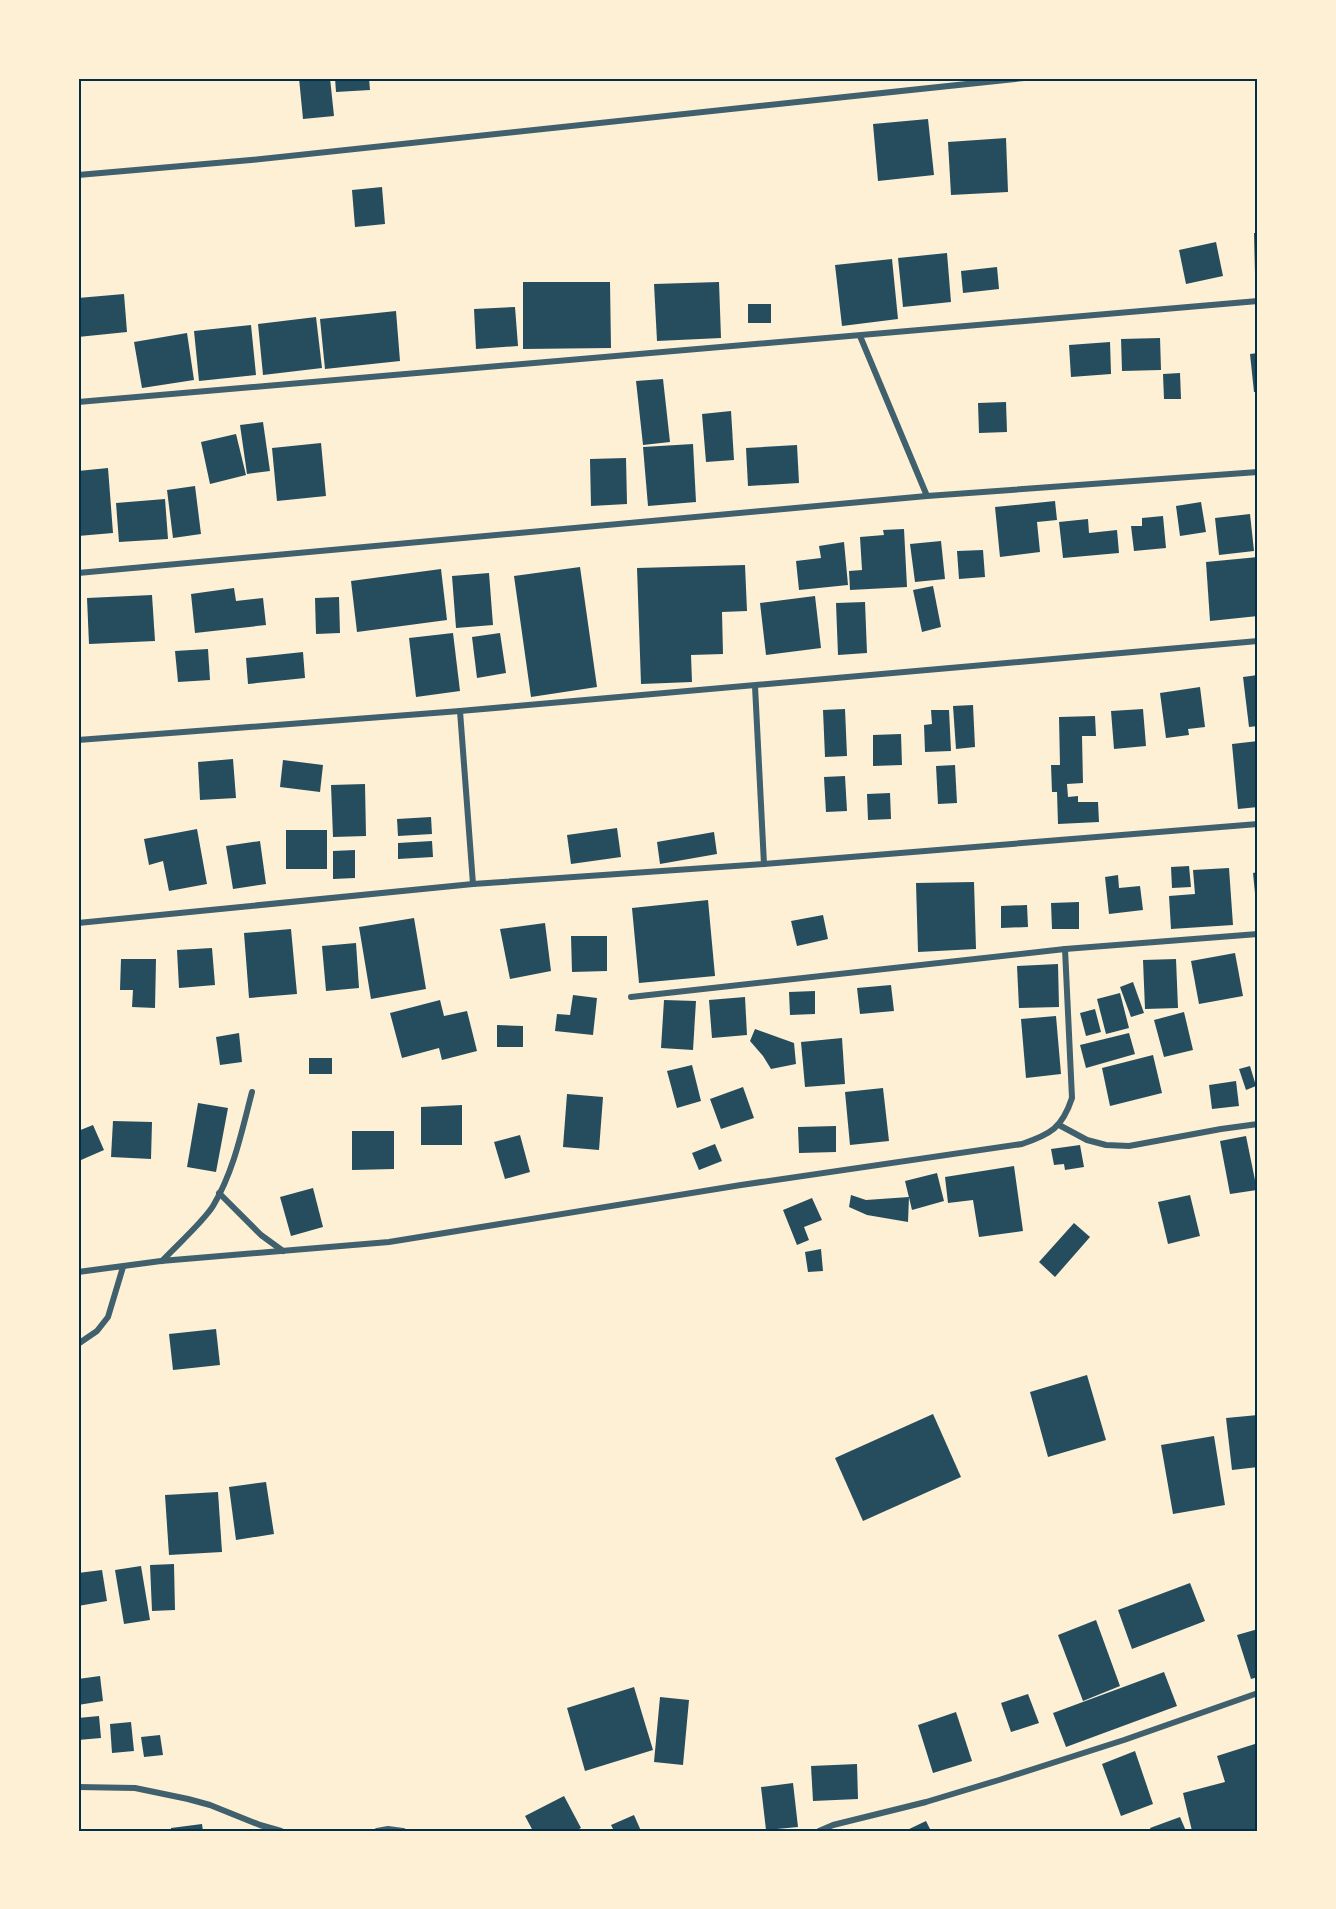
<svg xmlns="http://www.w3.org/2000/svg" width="1336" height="1909" font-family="Cabin,sans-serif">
  <rect width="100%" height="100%" fill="#fdf0d5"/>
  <g fill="#264d5e">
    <polygon points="299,78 330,78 334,116 303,119"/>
    <polygon points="335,78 369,78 370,90 336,92"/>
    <polygon points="928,119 934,175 878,181 873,124"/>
    <polygon points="1006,138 1008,192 951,195 948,142"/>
    <polygon points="382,187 385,224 355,227 352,190"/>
    <polygon points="1254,233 1258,233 1258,272 1255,272"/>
    <polygon points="1216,242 1223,276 1186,284 1179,250"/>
    <polygon points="947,253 951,302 903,307 898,258"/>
    <polygon points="892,259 898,319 842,326 835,265"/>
    <polygon points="997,267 999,289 963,293 961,271"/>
    <polygon points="523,282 610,282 611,348 523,349"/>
    <polygon points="719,282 721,338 657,341 654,284"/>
    <polygon points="124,294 127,332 78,337 78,298"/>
    <rect x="748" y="304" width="23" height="19"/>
    <polygon points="515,307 518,346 476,349 474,309"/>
    <polygon points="396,311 400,361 325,369 320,319"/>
    <polygon points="316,317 322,368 263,375 258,324"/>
    <polygon points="251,325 256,375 199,381 194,331"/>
    <polygon points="187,333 194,380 142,388 134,342"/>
    <polygon points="1160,338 1161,370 1122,371 1121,339"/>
    <polygon points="1110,342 1111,374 1071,377 1069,345"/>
    <polygon points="1258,353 1258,392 1254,392 1250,354"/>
    <polygon points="1180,373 1181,399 1164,399 1163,374"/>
    <polygon points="663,379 670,442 643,445 636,381"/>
    <polygon points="1006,402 1007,432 979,433 978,403"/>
    <polygon points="731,411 734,460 706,462 702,414"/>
    <polygon points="263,422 270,471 247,474 240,425"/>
    <polygon points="236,434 246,475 210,484 201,442"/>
    <polygon points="321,443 326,496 277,501 272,448"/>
    <polygon points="693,444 696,502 648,506 643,447"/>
    <polygon points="797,445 799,483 748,486 746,448"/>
    <polygon points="626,458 627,504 591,506 590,459"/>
    <polygon points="108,468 113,533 78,536 78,471"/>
    <polygon points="195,486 201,534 173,538 167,490"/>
    <polygon points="165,499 168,539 119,542 116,503"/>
    <polygon points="1055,501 1057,520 1037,522 1040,552 1000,557 995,507"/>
    <polygon points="1201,502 1206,532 1180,536 1176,506"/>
    <polygon points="1250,514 1254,551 1219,555 1215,518"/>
    <polygon points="1163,516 1166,548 1134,551 1131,526 1142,526 1142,518"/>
    <polygon points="1088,519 1089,533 1117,530 1119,553 1063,558 1059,522"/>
    <polygon points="904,529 907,587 850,590 849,571 862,570 860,537 884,535 883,530"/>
    <polygon points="941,541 945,579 915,582 910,544"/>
    <polygon points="844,542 848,585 799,590 796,561 821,558 819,546"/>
    <polygon points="983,550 985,577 959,579 957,551"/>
    <polygon points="1258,557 1258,616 1210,621 1206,562"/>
    <polygon points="745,565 747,611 722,612 723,654 691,655 692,682 641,684 637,568"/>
    <polygon points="580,567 597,687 531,697 514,576"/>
    <polygon points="441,569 447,620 357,632 351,581"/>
    <polygon points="489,573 493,625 456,628 452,576"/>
    <polygon points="933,586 941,627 922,632 913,590"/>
    <polygon points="234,588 236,601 263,598 266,625 195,633 191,594"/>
    <polygon points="152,595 155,641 89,644 87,598"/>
    <polygon points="815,596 821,648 766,655 760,603"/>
    <polygon points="339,597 340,633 316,634 315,598"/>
    <polygon points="865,602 867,653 838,655 836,603"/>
    <polygon points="453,633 460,691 416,697 409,638"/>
    <polygon points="500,633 506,673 477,678 472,637"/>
    <polygon points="208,649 210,680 178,682 175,651"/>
    <polygon points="303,652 305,678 248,684 246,658"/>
    <polygon points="1258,675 1258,726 1249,727 1243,677"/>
    <polygon points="1200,687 1205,727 1188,729 1189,735 1166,738 1160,693"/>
    <polygon points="973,705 975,747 956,749 953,706"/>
    <polygon points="845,709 847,756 825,757 823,710"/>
    <polygon points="1143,709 1146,746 1114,749 1111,711"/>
    <polygon points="931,710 949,710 951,751 925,752 924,725 932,724"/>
    <polygon points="1095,716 1096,736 1082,736 1083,783 1067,784 1068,797 1078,796 1078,802 1098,802 1099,822 1058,824 1057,792 1052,792 1051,765 1060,765 1059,717"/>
    <polygon points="901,734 902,765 873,766 873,735"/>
    <polygon points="1258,741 1258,807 1238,809 1232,744"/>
    <polygon points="233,759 236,798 200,800 198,762"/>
    <polygon points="283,760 323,765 320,792 280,787"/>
    <polygon points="955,765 957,803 938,804 936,766"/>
    <polygon points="845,776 847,811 826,812 824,777"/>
    <polygon points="365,784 366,836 333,837 331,785"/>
    <polygon points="890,793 891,819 868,820 867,794"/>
    <polygon points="431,817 432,834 398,836 397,819"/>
    <polygon points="617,828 621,857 571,864 567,835"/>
    <polygon points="197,829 207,884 169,891 163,861 149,865 144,839"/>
    <rect x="286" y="830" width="41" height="39"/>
    <polygon points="714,832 717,854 660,864 657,842"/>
    <polygon points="260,841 266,884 233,889 226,846"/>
    <polygon points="432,841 433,857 398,859 398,843"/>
    <polygon points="355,850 355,878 333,879 333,851"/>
    <polygon points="1189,866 1191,887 1172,888 1171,867"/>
    <polygon points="1229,868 1233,925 1171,929 1169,896 1195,894 1193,870"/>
    <polygon points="1258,872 1258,903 1256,903 1253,873"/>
    <polygon points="1118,875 1119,888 1140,886 1143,910 1109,914 1105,877"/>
    <polygon points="974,882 976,949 918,952 916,883"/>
    <polygon points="708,900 715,976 639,983 632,908"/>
    <polygon points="1079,902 1079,929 1052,929 1051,903"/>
    <polygon points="1027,905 1028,927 1001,928 1001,906"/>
    <polygon points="823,915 828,939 797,946 791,921"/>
    <polygon points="414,918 426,989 371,999 359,927"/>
    <polygon points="545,923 551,971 510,979 500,929"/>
    <polygon points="291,929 297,994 249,998 244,933"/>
    <polygon points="571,936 607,936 607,971 572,972"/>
    <polygon points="356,943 359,988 326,991 322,946"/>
    <polygon points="212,948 215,985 179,988 177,950"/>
    <polygon points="1235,953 1243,996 1199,1004 1191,961"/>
    <polygon points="121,959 156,959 155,1008 132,1007 133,990 120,990"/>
    <polygon points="1176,959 1178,1008 1145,1009 1143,960"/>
    <polygon points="1058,964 1059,1007 1019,1008 1017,966"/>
    <polygon points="1133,982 1144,1013 1131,1017 1120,987"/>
    <polygon points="891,985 894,1011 860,1014 857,988"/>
    <polygon points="815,991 815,1014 790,1015 789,992"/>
    <polygon points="1120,993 1129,1028 1106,1034 1097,999"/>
    <polygon points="573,995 597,998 593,1035 555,1031 557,1014 570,1015"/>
    <polygon points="745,997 747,1035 712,1038 709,1000"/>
    <polygon points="440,1000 444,1016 467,1011 477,1051 442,1060 439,1048 402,1058 390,1013"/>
    <polygon points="664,1000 696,1001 693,1050 661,1048"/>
    <polygon points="1095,1009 1101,1032 1086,1036 1080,1013"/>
    <polygon points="1184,1012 1193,1050 1164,1057 1154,1020"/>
    <polygon points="1056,1016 1061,1074 1026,1078 1021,1019"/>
    <polygon points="497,1025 523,1026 523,1047 497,1047"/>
    <polygon points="755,1029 794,1043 796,1064 771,1069 763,1056 750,1041"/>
    <polygon points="239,1033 242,1062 220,1065 216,1037"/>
    <polygon points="1129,1033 1135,1054 1086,1068 1080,1045"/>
    <polygon points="842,1038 845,1084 805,1087 801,1042"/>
    <polygon points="1153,1055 1162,1093 1110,1106 1102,1068"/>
    <rect x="309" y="1058" width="23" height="16"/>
    <polygon points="692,1065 701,1101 677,1108 667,1071"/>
    <polygon points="1250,1066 1256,1086 1246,1090 1239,1069"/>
    <polygon points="1236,1081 1239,1106 1212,1109 1209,1085"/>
    <polygon points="743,1087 754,1118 721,1129 710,1099"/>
    <polygon points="883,1088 889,1141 850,1145 845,1092"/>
    <polygon points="567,1094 603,1097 599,1150 563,1147"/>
    <polygon points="198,1103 228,1108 216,1172 187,1167"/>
    <polygon points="462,1105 462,1145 421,1145 421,1107"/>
    <polygon points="113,1121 152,1122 151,1159 111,1157"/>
    <polygon points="93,1125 104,1150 81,1160 78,1153 78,1131"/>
    <polygon points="836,1126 836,1152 799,1153 798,1127"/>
    <polygon points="352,1131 394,1131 394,1169 352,1170"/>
    <polygon points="520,1135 530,1172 505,1179 494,1142"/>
    <polygon points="1246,1136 1257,1190 1230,1194 1220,1141"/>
    <polygon points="715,1144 722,1161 699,1170 692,1153"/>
    <polygon points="1080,1145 1084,1167 1065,1170 1064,1164 1054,1165 1051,1149"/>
    <polygon points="1014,1166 1023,1231 979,1237 973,1200 948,1203 945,1177"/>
    <polygon points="937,1173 944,1201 912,1210 905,1181"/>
    <polygon points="313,1188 323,1227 291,1236 280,1197"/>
    <polygon points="851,1195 866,1200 909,1197 908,1222 867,1215 849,1207"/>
    <polygon points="1190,1195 1200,1236 1168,1244 1158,1202"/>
    <polygon points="812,1198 822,1220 804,1227 809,1240 797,1245 783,1210"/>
    <polygon points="1074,1223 1090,1237 1055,1277 1039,1262"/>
    <polygon points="821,1249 823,1271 808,1272 805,1252"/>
    <polygon points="216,1329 220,1365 173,1370 169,1334"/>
    <polygon points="1087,1375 1106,1440 1048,1457 1030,1392"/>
    <polygon points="933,1414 961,1477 863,1521 835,1458"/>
    <polygon points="1258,1415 1258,1467 1232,1470 1226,1418"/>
    <polygon points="1214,1436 1225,1505 1173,1514 1161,1445"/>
    <polygon points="266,1482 274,1534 236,1540 229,1487"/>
    <polygon points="218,1492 222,1552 169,1555 165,1495"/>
    <polygon points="174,1564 175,1610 152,1611 150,1565"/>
    <polygon points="141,1566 150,1620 124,1624 115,1570"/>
    <polygon points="102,1570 107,1601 78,1606 78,1573"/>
    <polygon points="1190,1583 1205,1621 1132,1649 1118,1610"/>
    <polygon points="1096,1620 1120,1686 1083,1701 1058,1635"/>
    <polygon points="1258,1629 1258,1677 1251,1679 1237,1635"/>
    <polygon points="1164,1672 1177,1706 1066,1747 1053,1713"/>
    <polygon points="100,1676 103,1701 78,1705 78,1679"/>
    <polygon points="634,1687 653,1750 585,1771 567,1708"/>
    <polygon points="1028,1694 1039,1723 1011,1732 1001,1703"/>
    <polygon points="660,1697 689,1700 683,1765 654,1762"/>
    <polygon points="956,1712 972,1761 933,1773 918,1725"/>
    <polygon points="99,1716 101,1738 78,1740 78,1718"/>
    <polygon points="131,1722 134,1751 112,1753 110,1724"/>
    <polygon points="160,1735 163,1755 144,1757 141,1737"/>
    <polygon points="1258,1743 1258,1831 1192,1831 1183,1793 1225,1782 1217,1756"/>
    <polygon points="1135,1751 1153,1804 1121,1816 1102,1764"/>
    <polygon points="857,1764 858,1799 813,1801 811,1766"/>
    <polygon points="793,1783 798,1827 766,1830 761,1787"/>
    <polygon points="564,1796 581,1828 575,1831 533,1831 525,1816"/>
    <polygon points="634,1815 641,1831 614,1831 611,1825"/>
    <polygon points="1180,1817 1186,1831 1151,1831 1150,1828"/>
    <polygon points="926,1821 931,1831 905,1831"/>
    <polygon points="202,1824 203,1831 171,1831 171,1828"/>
  </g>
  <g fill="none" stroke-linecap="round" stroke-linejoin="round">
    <g stroke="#3f606c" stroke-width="6">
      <polyline points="78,175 251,160 1024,78"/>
      <polyline points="860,336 927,496"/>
      <polyline points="78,402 1258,301"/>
      <polyline points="78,573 927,496 1258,472"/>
      <polyline points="755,686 764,864"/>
      <polyline points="460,711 473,884"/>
      <polyline points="78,740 460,711 1258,641"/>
      <polyline points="78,923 473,884 764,864 1258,824"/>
      <polyline points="631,997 1065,949 1258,934"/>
      <polyline points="1059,1125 1087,1140 1106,1145 1129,1146 1221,1129 1258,1124"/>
      <polyline points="219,1193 261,1235 283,1251"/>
      <path d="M 162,1261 C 176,1246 203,1222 213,1206 C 234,1171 242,1130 252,1092"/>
      <path d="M 78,1272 L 161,1261 L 389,1242 L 741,1185 L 1022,1144 C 1051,1134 1062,1128 1072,1098 L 1065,949"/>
      <polyline points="78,1344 97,1331 108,1317 123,1267"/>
      <polyline points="78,1787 135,1788 188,1799 210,1805 260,1825 281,1831"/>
      <polyline points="377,1831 388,1829 403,1831"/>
      <polyline points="819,1831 833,1825 926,1802 999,1780 1124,1740 1258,1693"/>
    </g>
  </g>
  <rect width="1336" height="1909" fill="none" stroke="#fdf0d5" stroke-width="159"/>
  <rect x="80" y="80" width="1176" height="1750" fill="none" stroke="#003049" stroke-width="2"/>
</svg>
